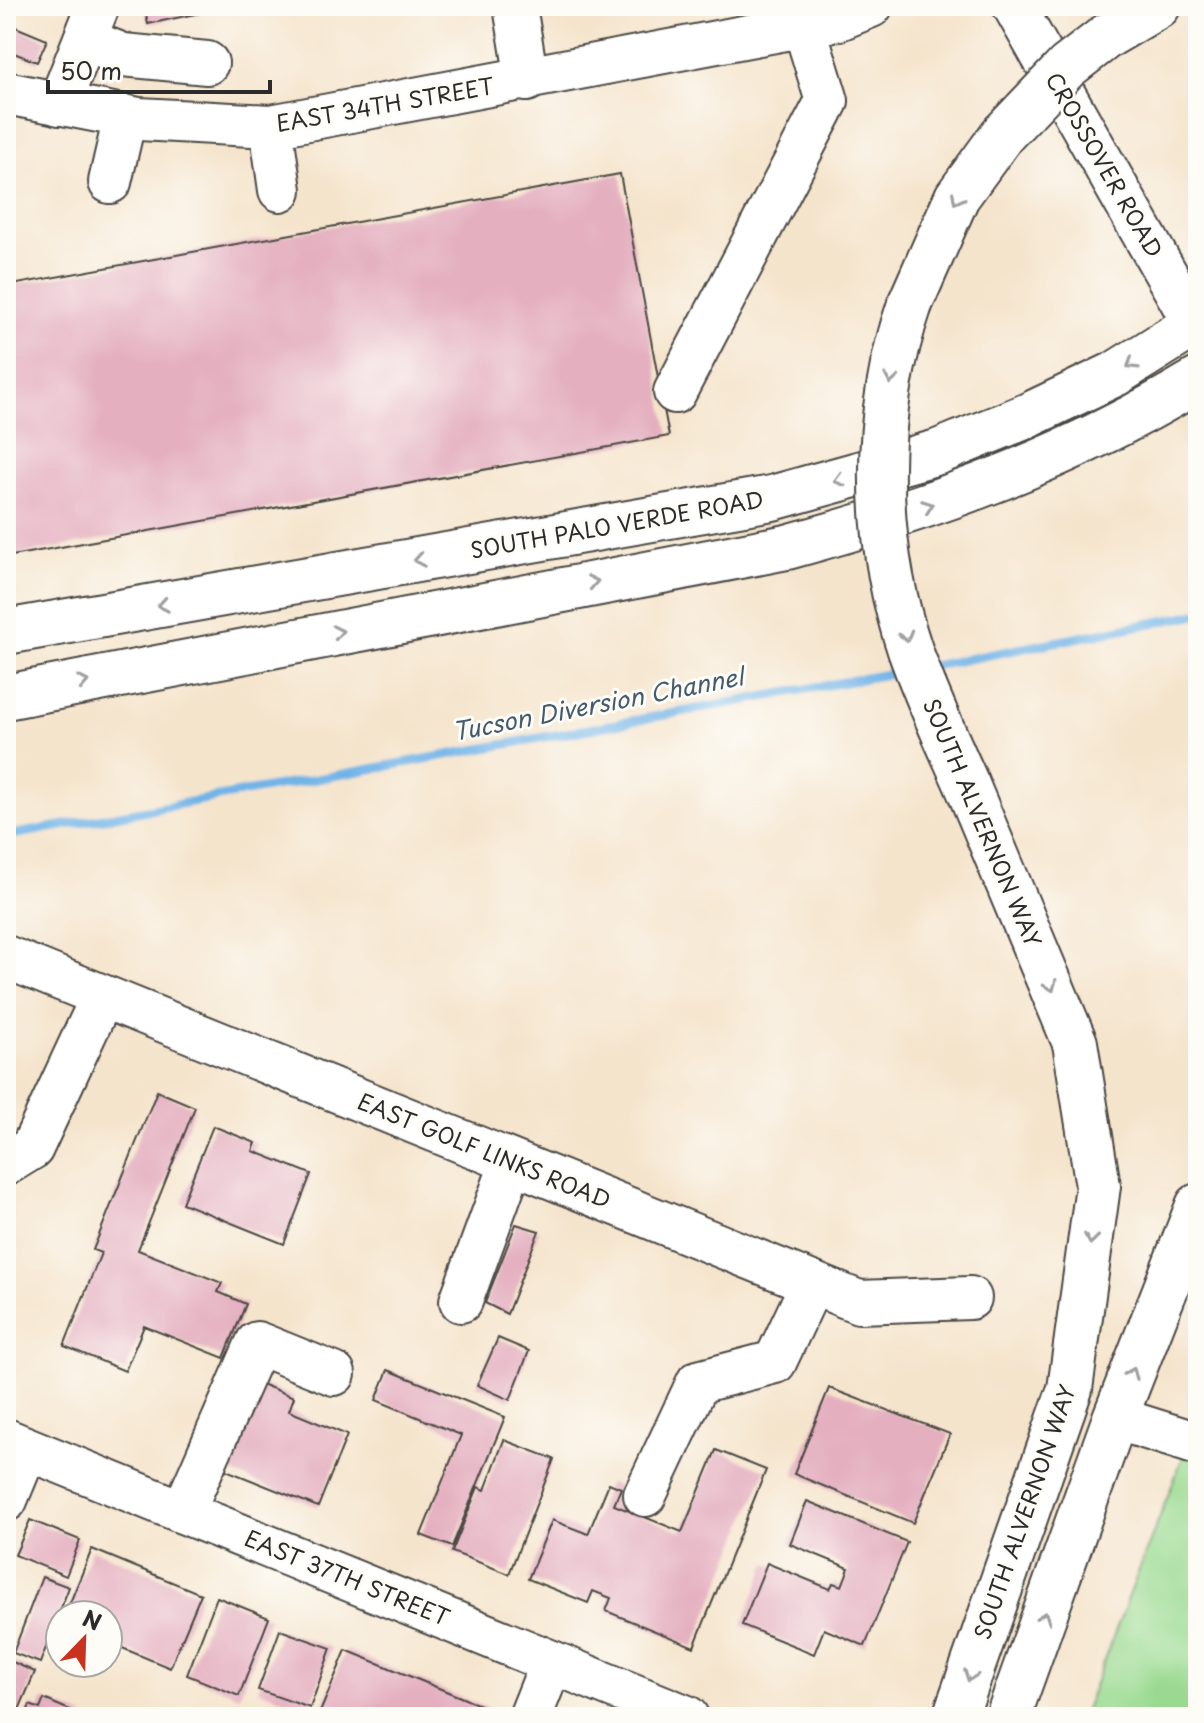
<svg xmlns="http://www.w3.org/2000/svg" width="1204" height="1723" font-family="'Playpen Sans',sans-serif">
  <rect width="100%" height="100%" fill="#fdfcf7"/>
  <filter id="ink" filterUnits="userSpaceOnUse"><feTurbulence type="fractalNoise" baseFrequency=".0125" numOctaves="2"/><feDisplacementMap in="SourceGraphic" scale="16" xChannelSelector="R" yChannelSelector="G"/><feConvolveMatrix kernelMatrix="1 2 1 2 8 2 1 2 1" color-interpolation-filters="sRGB"/></filter>
  <filter id="wash" filterUnits="userSpaceOnUse"><feTurbulence type="fractalNoise" baseFrequency=".006" numOctaves="4" result="noise"/><feDisplacementMap in="SourceGraphic" scale="32" xChannelSelector="R" yChannelSelector="G"/><feGaussianBlur stdDeviation="1.8" result="paint"/><feColorMatrix in="noise" values="0 0 0 0 0 0 0 0 0 0 0 0 0 0 0 0 0 1.4 0 .05"/><feComposite in="paint" operator="in"/></filter>
  <g filter="url(#wash)">
    <rect width="100%" height="100%" fill="#f5e4cc"/>
    <polygon fill="#9ada90" stroke="#62825e" stroke-width="2" points="1198,1418 1198,1717 1082,1717"/>
    <g fill="none" stroke-linecap="round" stroke-linejoin="round">
      <g stroke="#71b4e7" stroke-width="9">
        <polyline points="927,667 1198,614"/>
        <polyline points="6,836 904,671"/>
      </g>
    </g>
    <g id="blocks">
      <g fill="#e4afbf">
        <polygon points="144,6 228,6 228,7 148,24"/>
        <polygon points="6,23 47,40 37,62 6,50"/>
        <polygon points="620,174 669,436 6,557 6,286"/>
        <polygon points="157,1091 195,1107 138,1250 222,1283 218,1292 246,1304 224,1358 144,1326 125,1371 64,1346 101,1253 93,1250"/>
        <polygon points="213,1126 256,1143 253,1151 311,1174 284,1244 182,1203"/>
        <polygon points="516,1224 539,1231 507,1314 485,1303"/>
        <polygon points="498,1338 529,1351 510,1400 477,1385"/>
        <polygon points="388,1370 505,1417 452,1547 421,1535 461,1435 376,1400"/>
        <polygon points="256,1382 294,1397 289,1411 347,1435 318,1507 221,1468"/>
        <polygon points="829,1388 950,1434 913,1523 794,1474"/>
        <polygon points="504,1440 554,1459 509,1574 452,1552 478,1487 485,1490"/>
        <polygon points="716,1450 766,1470 694,1647 606,1611 611,1598 593,1591 588,1603 528,1579 552,1520 588,1534 609,1483 621,1488 614,1505 682,1532"/>
        <polygon points="807,1501 907,1542 865,1646 824,1629 814,1654 742,1625 767,1563 830,1589 833,1583 842,1586 849,1568 790,1544"/>
        <polygon points="30,1520 80,1540 66,1576 15,1555"/>
        <polygon points="92,1549 201,1594 170,1668 108,1642 108,1615 65,1615"/>
        <polygon points="42,1577 69,1587 40,1663 13,1653"/>
        <polygon points="217,1597 269,1618 239,1696 187,1675"/>
        <polygon points="280,1630 331,1648 310,1708 258,1690"/>
        <polygon points="346,1650 509,1717 318,1717"/>
        <polygon points="6,1659 35,1672 16,1717 6,1717"/>
        <polygon points="44,1699 86,1717 25,1717 30,1705 40,1709"/>
      </g>
    </g>
  </g>
  <g filter="url(#ink)">
    <use href="#blocks" fill-opacity="0" stroke="#494743" stroke-width="2"/>
    <g fill="none" stroke-linecap="round" stroke-linejoin="round">
      <g stroke="#494743" stroke-width="46">
        <g id="minor">
          <polyline points="515,6 527,80"/>
          <polyline points="1014,6 1195,325"/>
          <polyline points="85,40 123,55 207,63"/>
          <polyline points="6,93 139,119 271,126 839,19 871,6"/>
          <polyline points="59,104 98,6"/>
          <polyline points="271,126 280,190"/>
          <polyline points="110,182 125,117"/>
          <polyline points="675,392 827,101 804,26"/>
          <polyline points="6,957 859,1302 970,1298"/>
          <polyline points="6,1164 32,1148 102,997"/>
          <polyline points="461,1301 512,1162"/>
          <polyline points="1115,1418 1198,1444"/>
          <polyline points="6,1440 687,1717"/>
          <polyline points="645,1495 698,1382 775,1362 812,1283"/>
          <polyline points="6,1500 27,1449"/>
          <polyline points="183,1512 257,1343 334,1374"/>
          <polyline points="530,1717 552,1662"/>
        </g>
      </g>
      <g stroke="#494743" stroke-width="48">
        <g id="major">
          <polyline points="1107,36 1158,6"/>
          <polyline points="910,304 957,197 1002,135"/>
          <polyline points="6,632 772,498 938,452 1029,415 1115,374 1198,322"/>
          <path d="M 6,697 L 787,547 C 935,507 1066,460 1198,380"/>
          <polyline points="955,1717 1070,1389 1098,1186 1075,1043 967,785"/>
          <polyline points="1008,1717 1115,1418 1198,1206"/>
        </g>
      </g>
      <use href="#minor" stroke="#fff" stroke-width="42"/>
      <use href="#major" stroke="#fff" stroke-width="44"/>
      <g stroke="#494743" stroke-width="48" stroke-linecap="butt">
        <g id="major-bridge">
          <polyline points="1002,135 1067,67 1107,36"/>
          <path d="M 910,304 C 872,414 873,540 910,650 C 926,696 947,740 967,785"/>
        </g>
      </g>
      <use href="#major-bridge" stroke="#fff" stroke-width="44"/>
    </g>
    <defs><path id="oneway-chevron" d="M-2-3.5L2.5 0L-2 3.5" fill="none" stroke-width="1.6" stroke-linecap="round" stroke-linejoin="round" transform="scale(2)"/></defs>
    <g stroke="#a0a0a0">
      <use href="#oneway-chevron" transform="translate(957 199) rotate(118)"/>
      <use href="#oneway-chevron" transform="translate(1132 364) rotate(148)"/>
      <use href="#oneway-chevron" transform="translate(891 379) rotate(100)"/>
      <use href="#oneway-chevron" transform="translate(839 480) rotate(164)"/>
      <use href="#oneway-chevron" transform="translate(928 506) rotate(-20)"/>
      <use href="#oneway-chevron" transform="translate(419 560) rotate(170)"/>
      <use href="#oneway-chevron" transform="translate(593 582) rotate(-11)"/>
      <use href="#oneway-chevron" transform="translate(163 605) rotate(170)"/>
      <use href="#oneway-chevron" transform="translate(338 632) rotate(-11)"/>
      <use href="#oneway-chevron" transform="translate(906 636) rotate(74)"/>
      <use href="#oneway-chevron" transform="translate(83 682) rotate(-11)"/>
      <use href="#oneway-chevron" transform="translate(1051 986) rotate(67)"/>
      <use href="#oneway-chevron" transform="translate(1091 1239) rotate(98)"/>
      <use href="#oneway-chevron" transform="translate(1132 1373) rotate(-69)"/>
      <use href="#oneway-chevron" transform="translate(1044 1617) rotate(-70)"/>
      <use href="#oneway-chevron" transform="translate(970 1676) rotate(109)"/>
    </g>
  </g>
  <g text-anchor="middle" stroke-width="6" stroke-linejoin="round" paint-order="stroke">
    <g font-size="22" fill="#2b2b2b" stroke="#fdfcf7">
      <text transform="translate(385 105) rotate(-10)" y="8">EAST 34TH STREET</text>
      <text transform="translate(1104 165) rotate(60)" y="8">CROSSOVER ROAD</text>
      <text transform="translate(617 525) rotate(-10)" y="8">SOUTH PALO VERDE ROAD</text>
      <text transform="translate(982 823) rotate(67)" y="8">SOUTH ALVERNON WAY</text>
      <text transform="translate(484 1151) rotate(22)" y="8">EAST GOLF LINKS ROAD</text>
      <text transform="translate(1025 1512) rotate(-71)" y="8">SOUTH ALVERNON WAY</text>
      <text transform="translate(347 1578) rotate(22)" y="8">EAST 37TH STREET</text>
    </g>
    <g font-size="24" font-style="italic" fill="#445b6d" stroke="#fdfcf7">
      <text transform="translate(598 705) rotate(-11)" y="8">Tucson Diversion Channel</text>
    </g>
  </g>
  <rect width="1204" height="1723" fill="none" stroke="#fdfcf7" stroke-width="32"/>
  <g transform="translate(84 1639) rotate(23)"><circle r="38" fill="#fdfcf7" stroke="#a9a8a5" stroke-width="2"/>
  <path d="M0-6L14 30L0 20L-14 30Z" fill="#c8321e"/>
  <text y="-12" font-size="22" font-weight="bold" text-anchor="middle" fill="#2b2b2b">N</text>
  </g>
  <path d="M48 80v12h222v-12" fill="none" stroke="#2b2b2b" stroke-width="4"/>
  <text x="60" y="80" font-size="24" fill="#2b2b2b" stroke="#fdfcf7" stroke-width="6" paint-order="stroke">50 m</text>
</svg>
